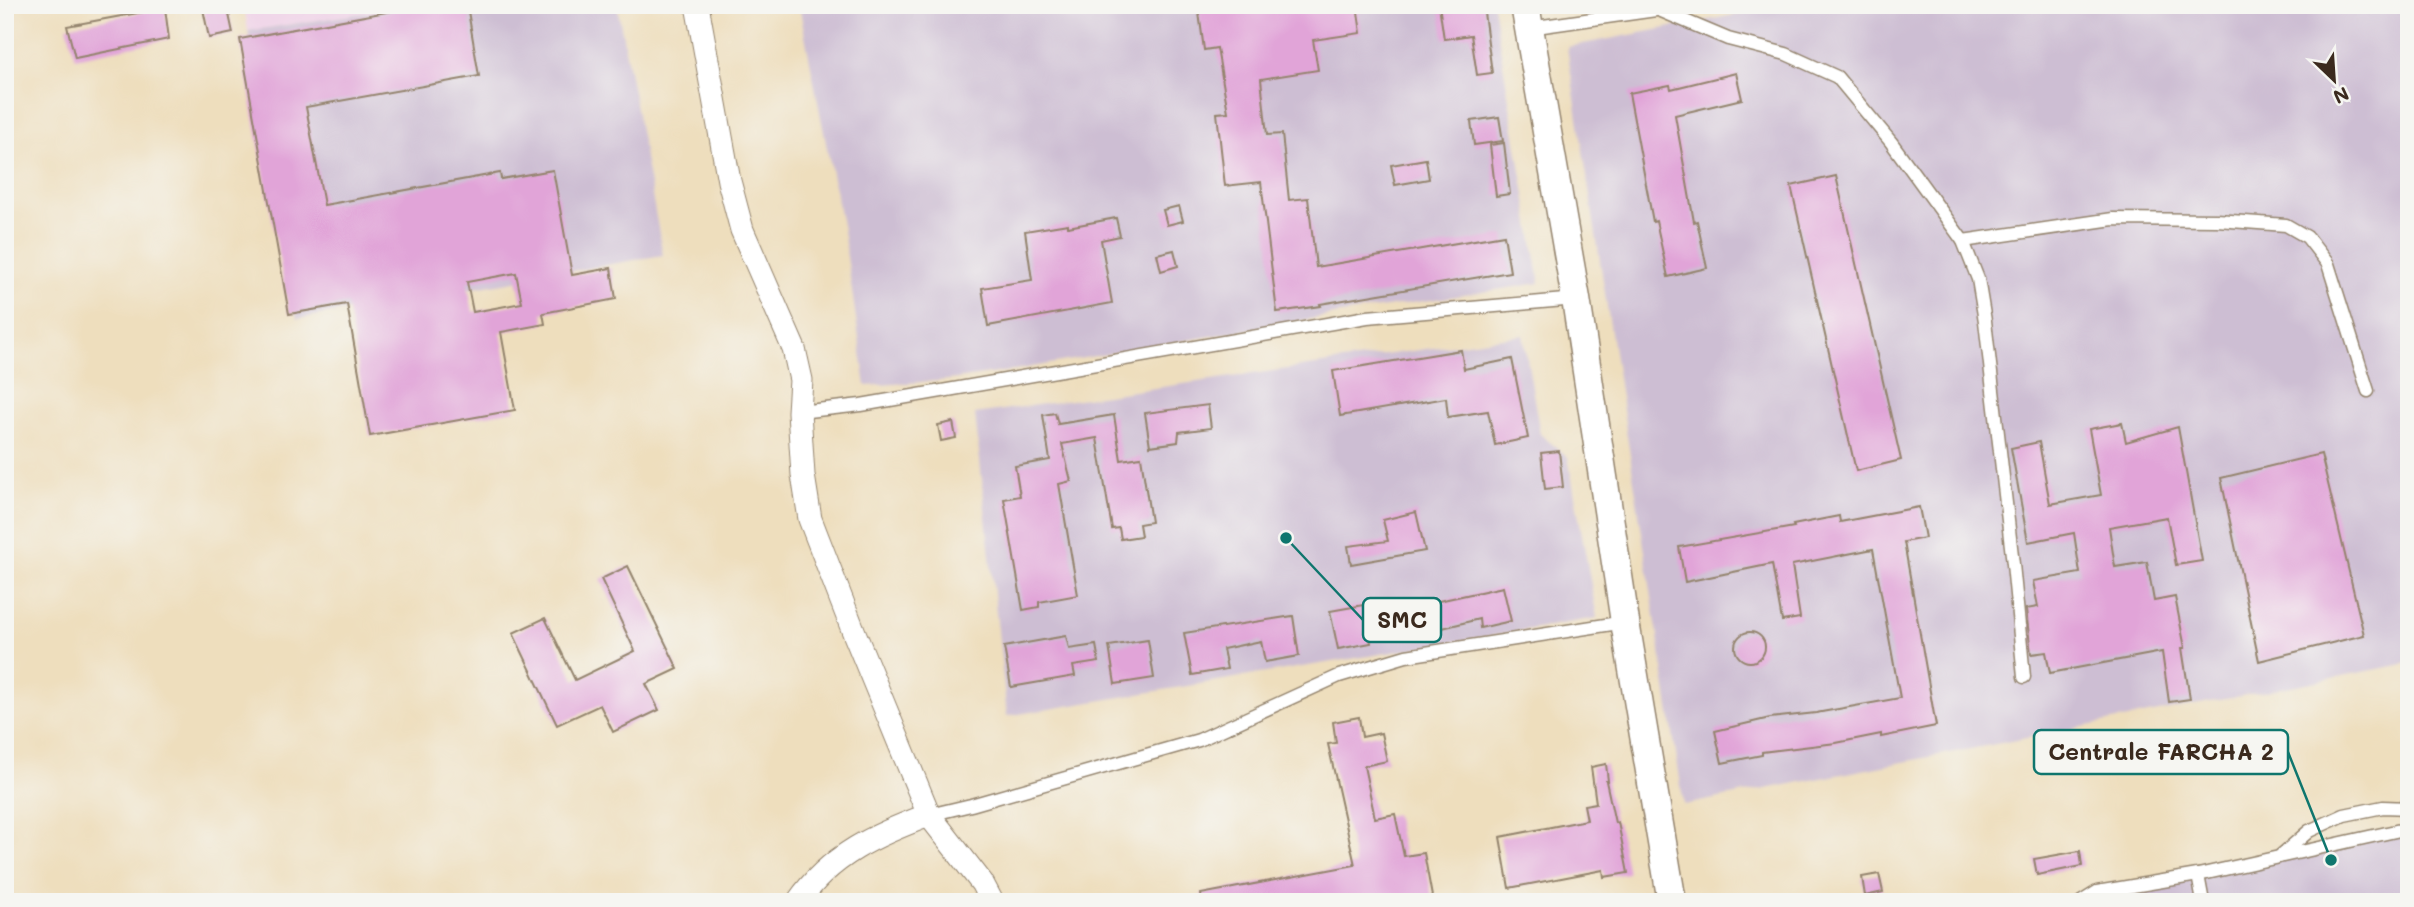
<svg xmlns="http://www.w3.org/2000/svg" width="2414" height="907" font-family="Mali,sans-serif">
  <rect width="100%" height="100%" fill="#f6f6f2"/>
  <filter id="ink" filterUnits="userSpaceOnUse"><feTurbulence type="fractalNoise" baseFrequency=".0143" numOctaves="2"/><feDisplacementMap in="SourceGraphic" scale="14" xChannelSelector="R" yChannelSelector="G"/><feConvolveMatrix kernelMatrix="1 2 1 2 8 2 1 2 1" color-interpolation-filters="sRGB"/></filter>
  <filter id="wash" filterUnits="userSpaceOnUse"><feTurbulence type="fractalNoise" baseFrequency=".00686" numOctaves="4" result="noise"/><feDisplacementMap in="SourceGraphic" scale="28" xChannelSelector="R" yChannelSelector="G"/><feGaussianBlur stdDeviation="1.57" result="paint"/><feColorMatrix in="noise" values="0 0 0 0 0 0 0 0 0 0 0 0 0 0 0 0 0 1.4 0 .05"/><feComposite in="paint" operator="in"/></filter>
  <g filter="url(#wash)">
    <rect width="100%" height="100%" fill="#eedebd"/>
    <polygon fill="#efd0e7" points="244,5 417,5 248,31"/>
    <g fill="#cdbed3">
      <polygon points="417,5 617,5 663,255 297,319 248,31"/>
      <polygon points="799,5 1493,5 1540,283 1322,317 1003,372 950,380 866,386 843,230"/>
      <polygon points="1787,5 2409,5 2409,663 1684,805 1567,47"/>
      <polygon points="1523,335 1540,434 1568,457 1597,618 1007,716 975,414"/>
      <polygon points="2409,828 2409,902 2098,902 2097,892"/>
    </g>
    <g id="blocks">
      <g fill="#e1a4d8" fill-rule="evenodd">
        <polygon points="221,5 227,5 233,33 209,38 203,9"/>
        <path d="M 424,5 L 467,5 L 479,76 L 306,107 L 324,205 L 500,173 L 501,179 L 553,170 L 572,275 L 611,268 L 616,299 L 543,313 L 545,324 L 501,332 L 515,410 L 370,436 L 347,304 L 289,314 L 240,39 ZM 516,273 L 522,303 L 473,312 L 467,282 Z"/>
        <polygon points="1198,5 1357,5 1361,33 1313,40 1318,70 1261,79 1267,135 1282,134 1289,200 1308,198 1316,267 1504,235 1510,272 1320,304 1321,306 1277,312 1261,182 1225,186 1217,113 1228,112 1217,48 1204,50"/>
        <polygon points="1439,5 1483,5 1492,73 1477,75 1471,35 1444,39"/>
        <polygon points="165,8 169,39 75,58 67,26"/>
        <polygon points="1736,73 1742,99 1675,115 1694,222 1697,221 1707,268 1668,277 1656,221 1653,222 1629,93 1670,85 1671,89"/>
        <polygon points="1499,117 1503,141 1474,145 1471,121"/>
        <polygon points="1504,143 1510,194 1496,196 1490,145"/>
        <polygon points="1426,159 1429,179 1395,185 1391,165"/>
        <polygon points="1836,176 1901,460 1856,471 1791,186"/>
        <polygon points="1179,206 1183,221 1167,225 1163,210"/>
        <polygon points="1116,218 1120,236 1101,240 1112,303 988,326 982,288 1032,280 1025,231 1068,224 1068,227"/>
        <polygon points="1174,250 1178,266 1161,271 1157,254"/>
        <polygon points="1461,350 1464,369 1512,359 1528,438 1495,445 1488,411 1448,417 1446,398 1340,416 1333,371"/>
        <polygon points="1208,405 1211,428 1179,432 1178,442 1150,446 1145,413"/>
        <polygon points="1055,413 1058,424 1114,415 1121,460 1141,457 1151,522 1139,524 1141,536 1121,539 1119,528 1112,529 1097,438 1062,444 1071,481 1059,484 1078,595 1039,602 1039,607 1023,610 1004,499 1020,496 1015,466 1050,460 1043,415"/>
        <polygon points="953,422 956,438 941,441 938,425"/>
        <polygon points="2122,423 2126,442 2178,427 2202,561 2176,565 2167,517 2109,527 2115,567 2147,562 2154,601 2175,597 2185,648 2182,648 2190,699 2169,702 2162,652 2050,673 2046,652 2031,654 2026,609 2038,607 2033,581 2080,573 2074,533 2028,542 2011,448 2039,442 2050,504 2101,495 2089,429"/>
        <polygon points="1559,451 1563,487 1545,489 1541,453"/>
        <polygon points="2321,454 2364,635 2259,661 2221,478"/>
        <polygon points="1919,507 1925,538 1904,542 1936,726 1881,737 1881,734 1836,743 1762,752 1762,755 1722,763 1715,731 1770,718 1816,713 1900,698 1873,549 1792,565 1800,618 1782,621 1772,564 1685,582 1679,547 1794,527 1793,525 1839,516 1840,522"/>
        <polygon points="1416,512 1425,551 1351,564 1348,546 1388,541 1383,520"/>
        <polygon points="628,566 678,669 646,684 659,710 613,732 600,705 557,725 513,633 545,618 575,680 635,651 601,579"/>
        <polygon points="1503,587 1511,621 1480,628 1479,619 1418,634 1411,607"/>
        <polygon points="1364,605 1371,643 1338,649 1330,611"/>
        <polygon points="1293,616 1299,656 1265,662 1261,641 1223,649 1227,669 1192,675 1184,633"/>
        <circle cx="1750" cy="647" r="15"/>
        <polygon points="1066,636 1069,649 1096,645 1099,662 1073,666 1075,676 1011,687 1004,647"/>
        <polygon points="1148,640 1154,678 1115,684 1109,646"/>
        <polygon points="1359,717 1362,737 1381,733 1387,761 1364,766 1375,818 1395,814 1404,856 1424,853 1433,902 1202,902 1201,894 1355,865 1328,744 1336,743 1333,722"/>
        <polygon points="1606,764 1608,781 1606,781 1615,823 1618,822 1628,873 1604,877 1603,870 1509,888 1500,837 1587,820 1584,805 1596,803 1591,767"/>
        <polygon points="2080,851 2082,866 2037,875 2034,859"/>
        <polygon points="1879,874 1883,892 1865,896 1862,877"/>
      </g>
    </g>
  </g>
  <g filter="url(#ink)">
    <use href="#blocks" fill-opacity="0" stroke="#94846e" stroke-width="2"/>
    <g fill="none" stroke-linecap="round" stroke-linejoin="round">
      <g stroke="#94846e" stroke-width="15">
        <g id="service">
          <polyline points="1659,10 1728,39 1786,54 1837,77 1891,142 1963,241 1978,279 1985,321 2013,564 2024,677"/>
          <polyline points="1529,28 1691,5"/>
          <polyline points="1963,241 2113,219 2217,220 2286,225 2307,237 2328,264 2368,391"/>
          <polyline points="799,412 861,405 1367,317 1576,299"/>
          <polyline points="929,815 971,805 1199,740 1339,676 1406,656 1625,622"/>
          <polyline points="2283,856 2409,828"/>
          <polyline points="2198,875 2203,902"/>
          <polyline points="2081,902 2097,892 2198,875 2279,857 2309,831 2344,815 2383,807 2409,808"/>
        </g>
      </g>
      <g stroke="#94846e" stroke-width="25">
        <g id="minor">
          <polyline points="697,5 729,181 742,230 794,349 801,380 799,412 803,475 810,519 855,635 929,815 982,883 992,902"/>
          <path d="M 798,902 C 830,855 877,834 929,815"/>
        </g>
      </g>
      <g stroke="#94846e" stroke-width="31">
        <polyline id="tertiary" points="1525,5 1576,299 1625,622 1672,902"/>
      </g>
      <use href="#service" stroke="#fff" stroke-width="12"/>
      <use href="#minor" stroke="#fff" stroke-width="23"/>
      <use href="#tertiary" stroke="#fff" stroke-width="28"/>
    </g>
  </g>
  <path fill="none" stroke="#0f766e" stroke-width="2.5" d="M1286 538L1363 620M2331 860L2288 752"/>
  <g fill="#0f766e" stroke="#f6f6f2" stroke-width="2.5">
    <circle cx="1286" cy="538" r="7"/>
    <circle cx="2331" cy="860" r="7"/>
  </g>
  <g fill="#f6f6f2" stroke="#0f766e" stroke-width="2.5">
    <rect x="1363" y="598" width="78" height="44" rx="7"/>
    <rect x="2034" y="730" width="254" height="44" rx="7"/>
  </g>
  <g font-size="23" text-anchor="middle" font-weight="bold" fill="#3b2a1e">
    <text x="1402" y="628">SMC</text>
    <text x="2161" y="760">Centrale FARCHA 2</text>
  </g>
  <rect width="2414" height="907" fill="none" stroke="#f6f6f2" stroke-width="28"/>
  <g transform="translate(2334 80) rotate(155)" stroke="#f6f6f2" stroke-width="5" paint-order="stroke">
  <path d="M0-5L12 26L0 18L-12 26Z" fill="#3b2a1e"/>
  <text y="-10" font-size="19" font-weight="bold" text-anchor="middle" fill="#3b2a1e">N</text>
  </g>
</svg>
